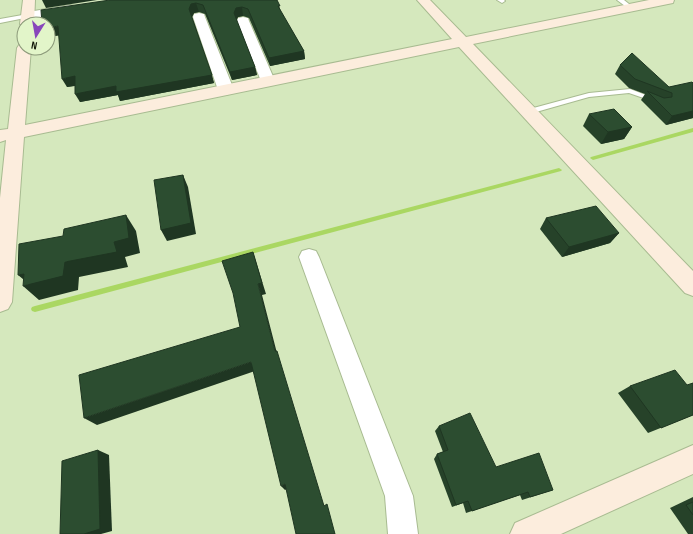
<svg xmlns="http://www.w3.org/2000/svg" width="693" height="534" font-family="'Sofia Sans Condensed',sans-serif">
  <rect width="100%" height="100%" fill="#d5e8bd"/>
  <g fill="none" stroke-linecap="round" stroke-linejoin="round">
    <g fill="#aad762" fill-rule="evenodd">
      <polygon points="693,128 693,132 593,160 590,158 591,157"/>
      <polygon points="559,168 562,170 561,171 35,312 32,311 31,309 32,307 35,306"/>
    </g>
    <g stroke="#a8bb91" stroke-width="2">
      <g id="lane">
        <polygon points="497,0 504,0 505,1 502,3"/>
        <polygon points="617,0 624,0 634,8 629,9"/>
        <polygon points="28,14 31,16 30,17 0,23 0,19"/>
        <polygon points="630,89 659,100 655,102 629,93 589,97 529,114 525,112 526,110 589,93"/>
      </g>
    </g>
    <g stroke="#a8bb91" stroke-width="2">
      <g id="street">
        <polygon points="70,5 74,6 76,9 74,12 28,20 23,19 22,16 23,13 28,12"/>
        <polygon points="199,13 204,14 205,17 234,90 231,93 226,95 221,93 218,90 193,17 194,14"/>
        <polygon points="243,17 248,18 249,21 275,81 273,84 268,85 263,84 261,81 237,21 238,18"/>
        <polygon points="309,249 316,251 319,257 413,496 418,534 388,534 385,496 299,257 302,251"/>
      </g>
    </g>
    <g stroke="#a8bb91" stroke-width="2">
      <g id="secondary">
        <polygon points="23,0 35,0 34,24 24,24 24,27 20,24"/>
        <polygon points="417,0 430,0 466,37 649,0 674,0 673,3 668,4 473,44 693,271 693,296 685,293 459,47 24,137 12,302 8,309 0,312 0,198 6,140 0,142 0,130 8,129 17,48 19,45 24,44 24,48 31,48 25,125 452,39"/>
        <polygon points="693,445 693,474 561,534 510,534 515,523"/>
      </g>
    </g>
    <use href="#lane" fill="#fff" fill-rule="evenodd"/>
    <use href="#street" fill="#fff" fill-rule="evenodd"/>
    <use href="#secondary" fill="#fceddd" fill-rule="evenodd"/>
  </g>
  <g fill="#264229">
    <polygon points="110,0 277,0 281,12 304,51 305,59 270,66 249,18 243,16 238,17 236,20 255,67 257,75 232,80 205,14 199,12 194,13 192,17 214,83 120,101 118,95 80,102 75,86 67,87 59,35 48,37"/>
    <polygon points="620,65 669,87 693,83 693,118 666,125 641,100 645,94 629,88 615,74"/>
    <polygon points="589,114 632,127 624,139 601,144 583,126"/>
    <polygon points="546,218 619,233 610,243 562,257 540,229"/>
    <polygon points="630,386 693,415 648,433 618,393"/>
    <polygon points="439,426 496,467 553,490 522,500 520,495 466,513 463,503 452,507 434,459 437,454 443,452 435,431"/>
    <polygon points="693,497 693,534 688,534 670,508"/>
  </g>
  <g fill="#1f3622">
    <polygon points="42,0 97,0 46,8"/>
    <polygon points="196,3 199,12 194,13 192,17 189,9 191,4"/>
    <polygon points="242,7 243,16 238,17 236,22 234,13 236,8"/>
    <polygon points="58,26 62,35 48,37 48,28"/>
    <polygon points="304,51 305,59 270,66 269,58"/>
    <polygon points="255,67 257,75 232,80 230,72"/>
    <polygon points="212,75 214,83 120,101 118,95 80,102 75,94 116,86"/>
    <polygon points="75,76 79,85 67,87 62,79"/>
    <polygon points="693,111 693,118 666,125 672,116"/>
    <polygon points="632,127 624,139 601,144 608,132"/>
    <polygon points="183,175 188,187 196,234 167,241 161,230"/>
    <polygon points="126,215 136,231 140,253 125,257 128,267 79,277 78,290 39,300 23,286 29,284 18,275 65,262 114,242"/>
    <polygon points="619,233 610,243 562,257 569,247"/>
    <polygon points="253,252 266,294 262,295 279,361 275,351 258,284"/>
    <polygon points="251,362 255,371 97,425 84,418"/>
    <polygon points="98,450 109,455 112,531 101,534 84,534"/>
    <polygon points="285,484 289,488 285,490 281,486"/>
  </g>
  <g fill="#2c4d30" stroke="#1f3622">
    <polygon points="110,0 277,0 280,6 278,6 304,51 269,58 248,9 242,7 236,8 234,13 255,67 230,72 203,5 196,3 191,4 189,9 212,75 116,92 116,86 75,94 75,76 62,79 58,26 48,28 48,24 42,24 41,10"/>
    <polygon points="632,53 669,87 692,82 693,83 693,111 672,116 647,91 664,98 672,97 672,93 635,79 620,65"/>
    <polygon points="614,109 632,127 608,132 589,114"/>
    <polygon points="183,175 191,223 161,230 154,180"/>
    <polygon points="596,206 619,233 569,247 546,218"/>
    <polygon points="126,215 129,238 114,242 117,252 65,262 63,276 23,286 24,274 18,275 19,244 63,236 64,229"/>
    <polygon points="253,252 262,283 258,284 275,351 277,351 324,506 327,504 335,534 296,534 285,484 281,486 251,362 84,418 79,375 240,327 233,293 222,261"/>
    <polygon points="675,370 687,385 693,383 693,415 661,428 630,386"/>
    <polygon points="470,413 496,467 539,453 553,490 530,497 528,492 472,511 468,501 456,505 437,454 448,450 439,426"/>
    <polygon points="98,450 100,529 84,534 60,534 62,461"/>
    <polygon points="693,502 693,515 686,505"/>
  </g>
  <g transform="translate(36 36) rotate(191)"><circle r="19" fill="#e2f5c9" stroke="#8c9a7a"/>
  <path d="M0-3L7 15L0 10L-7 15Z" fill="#8846bb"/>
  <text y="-6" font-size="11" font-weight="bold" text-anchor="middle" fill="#0b1103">N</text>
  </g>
</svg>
